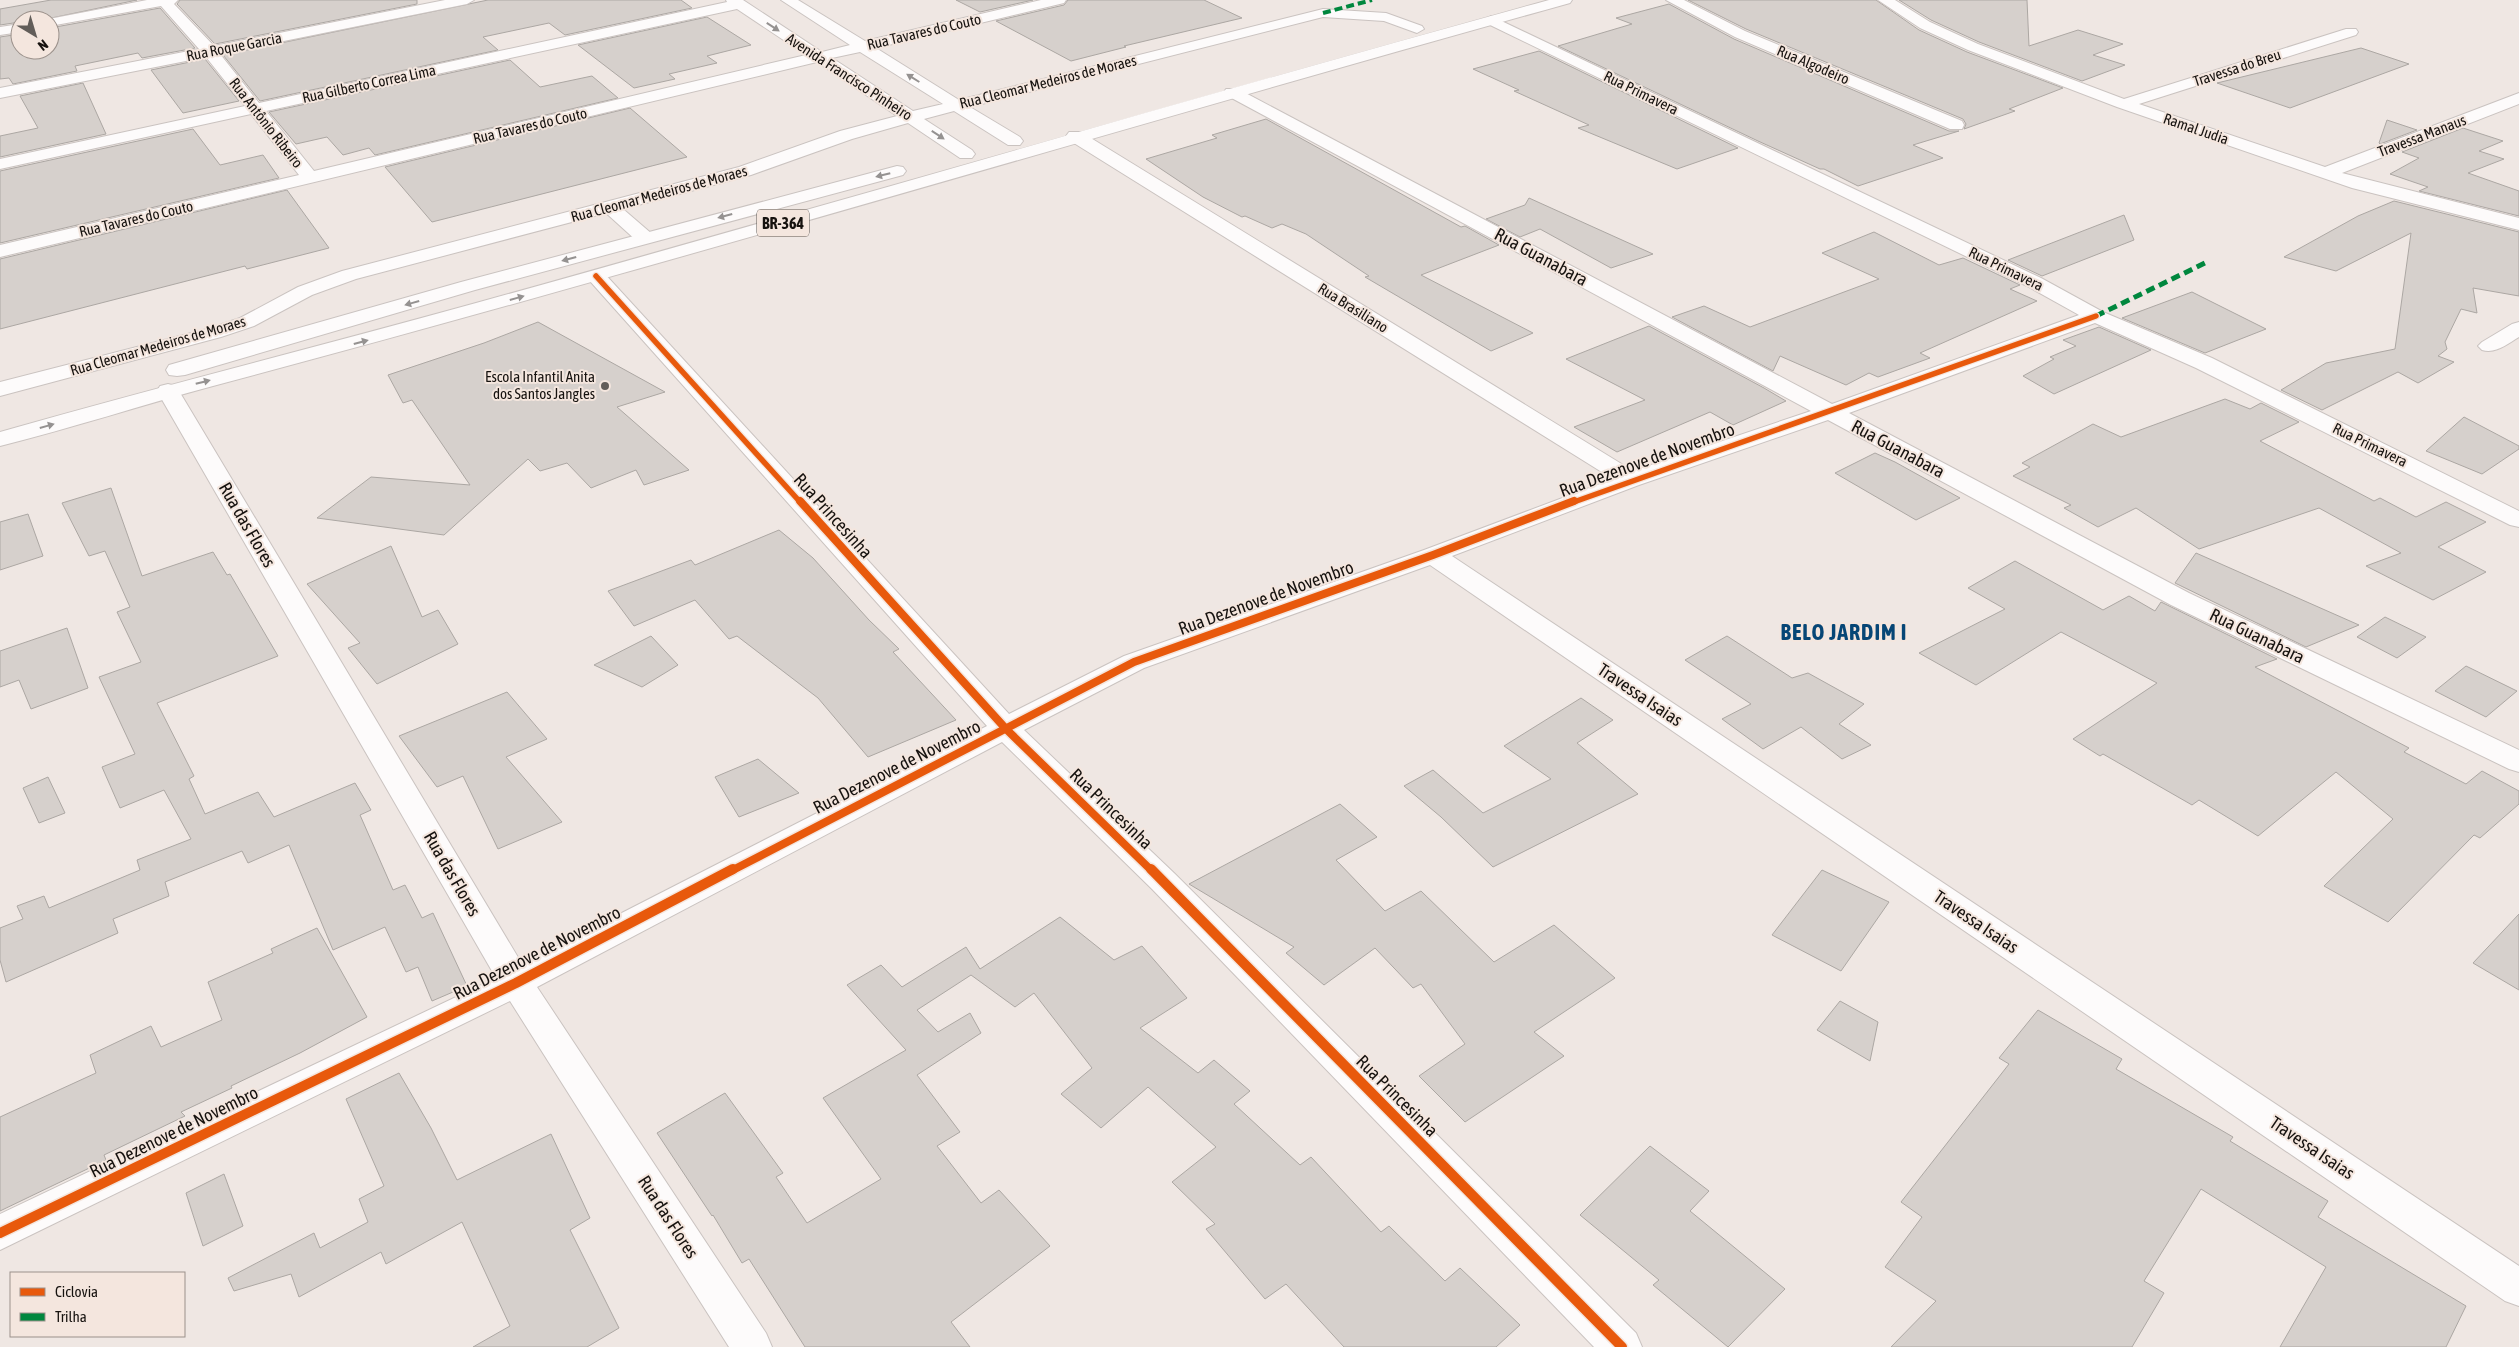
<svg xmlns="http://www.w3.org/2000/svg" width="2519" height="1347" font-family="'Asap Condensed',sans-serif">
  <rect width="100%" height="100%" fill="#efe7e3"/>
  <g fill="#d6d0cc" stroke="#aca7a3">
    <polygon points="51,0 137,0 42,20 20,20 20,22 0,25 0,9"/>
    <polygon points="180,0 417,0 417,4 215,44 177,4"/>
    <polygon points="488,0 681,0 692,8 565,35 549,23 483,37 498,50 260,101 223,55"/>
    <polygon points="956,0 1033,0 980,12"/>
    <polygon points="1068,0 1204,0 1242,18 1124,46 1126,47 1071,61 996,21 1064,5"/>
    <polygon points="1688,0 1876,0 1919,30 1967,52 2063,88 2009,109 2015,111 1964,129 1966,124 1963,119 1746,29"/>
    <polygon points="1899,0 2027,0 2029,46 2078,30 2123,44 2093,55 2125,65 2082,81 1979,42 1931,20"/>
    <polygon points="1669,4 1734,39 1949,131 1959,131 1913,145 1943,158 1858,186 1824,169 1820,169 1758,141 1558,46 1632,24 1616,18"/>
    <polygon points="160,8 195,48 142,58 138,53 75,66 77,71 13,84 9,78 0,79 0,37 20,34 20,50 50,50 50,28"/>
    <polygon points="707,17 751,45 707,56 717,63 669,74 675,79 634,88 578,45"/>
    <polygon points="2361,48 2409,64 2290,108 2217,83"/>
    <polygon points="1539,51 1738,148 1677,169 1578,128 1589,125 1514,91 1519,90 1473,69"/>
    <polygon points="205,59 239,101 183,113 151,70"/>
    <polygon points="510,60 540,87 592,76 618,98 375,155 369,148 343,155 327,137 296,144 269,112"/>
    <polygon points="83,83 106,134 0,157 0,136 38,128 20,96"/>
    <polygon points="630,108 687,157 432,222 385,167"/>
    <polygon points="1266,119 1461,227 1465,226 1499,245 1421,275 1533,333 1491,351 1365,277 1369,276 1306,234 1282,224 1272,228 1245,216 1242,217 1203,197 1146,159 1217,138 1212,135"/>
    <polygon points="2387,120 2417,130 2380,144 2379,143"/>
    <polygon points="2463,128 2503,141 2479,151 2504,159 2468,173 2519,191 2519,216 2419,191 2428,187 2390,174 2419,158 2402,152"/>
    <polygon points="193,129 220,165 263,155 279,178 0,243 0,171"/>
    <polygon points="287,190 329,248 247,269 245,266 0,329 0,259"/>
    <polygon points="1529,198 1540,203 1653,254 1611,268 1540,229 1520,237 1486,219 1525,205"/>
    <polygon points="2394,201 2519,232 2519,296 2473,288 2477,313 2461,309 2445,342 2447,349 2438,356 2454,362 2418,383 2398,372 2322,410 2281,390 2326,363 2395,349 2411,233 2336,271 2284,257 2358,216"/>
    <polygon points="2124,215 2134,240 2042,276 2008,260"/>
    <polygon points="1874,232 1939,265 1963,258 2020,285 2010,289 2037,301 1920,353 1930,358 1878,377 1869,373 1846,385 1780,356 1773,371 1672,317 1704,306 1750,327 1879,279 1822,253"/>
    <polygon points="2192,292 2266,329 2205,353 2122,318"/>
    <polygon points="538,322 665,392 617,407 689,470 644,485 636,470 591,488 567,463 540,471 528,459 444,535 317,518 371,477 470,485 412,400 403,403 388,375 484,343"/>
    <polygon points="1649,326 1764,388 1786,401 1733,425 1710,412 1617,452 1574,427 1645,400 1566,359"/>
    <polygon points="2099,327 2151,350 2054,394 2023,376 2054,359 2050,357 2076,346 2063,340"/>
    <polygon points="2225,399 2250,409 2261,403 2299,422 2260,441 2374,501 2380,498 2416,517 2446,502 2486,522 2438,547 2486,572 2433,600 2366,566 2401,553 2319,508 2199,549 2136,508 2098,527 2064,508 2071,505 2013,476 2030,467 2022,463 2093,424 2121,437"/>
    <polygon points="2464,417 2519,446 2519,449 2482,474 2426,451"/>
    <polygon points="1875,453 1895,462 1960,498 1916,520 1835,473"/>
    <polygon points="111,488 142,576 213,552 227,575 230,574 278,656 157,703 194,776 189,779 205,814 258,792 274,817 355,783 371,810 360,815 393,890 405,885 422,918 433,913 467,986 432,1001 418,967 406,972 385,927 333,950 289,845 248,863 242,851 165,882 169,896 113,919 118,933 6,982 0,960 0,928 23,919 17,906 44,896 49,908 140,870 137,860 191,839 164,790 120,808 102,767 135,754 99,677 141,662 117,612 130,607 105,551 89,556 62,503"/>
    <polygon points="28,514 43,556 0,570 0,522"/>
    <polygon points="779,530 813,558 869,620 899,649 893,652 956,720 868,757 818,698 737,636 729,639 695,600 634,626 608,591 691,560 695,565"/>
    <polygon points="391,546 422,617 438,610 458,644 377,684 348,648 360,643 307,584"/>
    <polygon points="2196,553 2359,625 2306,647 2175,583"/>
    <polygon points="2015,561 2103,610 2129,596 2155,611 2161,602 2277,659 2255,667 2409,748 2404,752 2466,784 2482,771 2519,791 2519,804 2480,838 2474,835 2388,922 2324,886 2393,819 2336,772 2258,836 2199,800 2192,805 2103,754 2100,756 2073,739 2157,683 2061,632 1976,685 1919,653 2005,609 1968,588"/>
    <polygon points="2385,617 2426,637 2397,658 2357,637"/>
    <polygon points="67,628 88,688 31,709 19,680 0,687 0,651"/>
    <polygon points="651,636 678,665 642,687 594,665"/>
    <polygon points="1727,636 1792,678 1808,673 1864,704 1839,724 1871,745 1842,759 1801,727 1763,749 1722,719 1751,704 1685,660"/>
    <polygon points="2466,666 2517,691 2486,717 2435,691"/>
    <polygon points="507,692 547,739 506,757 562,822 498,849 463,776 437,787 399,736"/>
    <polygon points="1581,698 1613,720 1577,743 1638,794 1493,867 1441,817 1404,786 1433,770 1483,813 1551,779 1504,746"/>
    <polygon points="758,759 799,793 739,817 715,777"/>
    <polygon points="48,777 65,813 39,823 23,788"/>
    <polygon points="1340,804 1377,837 1336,860 1385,911 1421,891 1494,962 1554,925 1615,978 1534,1032 1564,1056 1465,1122 1419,1076 1465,1044 1421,984 1413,988 1375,948 1324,985 1286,953 1294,947 1189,884"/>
    <polygon points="1822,870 1889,902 1841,971 1772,935"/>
    <polygon points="2519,914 2519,990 2473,963"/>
    <polygon points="1060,917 1114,960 1142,946 1187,998 1140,1028 1198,1073 1214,1060 1250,1091 1234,1104 1300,1165 1311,1157 1381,1232 1389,1226 1445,1281 1460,1268 1520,1325 1496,1347 1344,1347 1286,1284 1265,1299 1206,1229 1215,1224 1172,1182 1216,1147 1148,1087 1101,1128 1061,1094 1092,1068 1034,993 1015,1007 971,975 917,1010 938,1032 970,1013 981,1033 917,1075 960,1132 937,1146 981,1203 999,1190 1050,1246 951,1322 970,1347 805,1347 749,1259 742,1263 713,1215 712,1216 657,1133 725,1093 783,1173 776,1177 807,1223 881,1179 823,1098 906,1050 847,985 881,965 902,987 966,947 980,969"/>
    <polygon points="317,928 367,1017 300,1053 231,1086 232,1088 181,1112 185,1116 104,1155 106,1160 0,1211 0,1117 96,1073 90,1055 151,1026 161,1047 222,1020 208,982 273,953 271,949"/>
    <polygon points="1840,1001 1878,1022 1870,1061 1817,1030"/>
    <polygon points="2038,1010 2122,1059 2116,1069 2233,1137 2230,1141 2328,1201 2318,1217 2466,1306 2446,1347 2280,1347 2326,1267 2201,1189 2144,1281 2164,1293 2132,1347 1891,1347 1936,1301 1885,1267 1922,1217 1901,1202 2009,1064 1999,1058"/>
    <polygon points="399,1073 431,1128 457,1180 551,1134 590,1218 570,1230 619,1328 587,1347 473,1347 510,1326 462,1222 386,1264 381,1252 299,1297 291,1274 234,1291 228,1278 314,1233 320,1248 368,1222 359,1199 384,1186 346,1099"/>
    <polygon points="1650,1146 1709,1191 1690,1211 1785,1289 1728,1347 1653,1285 1659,1280 1580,1215"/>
    <polygon points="224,1174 243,1226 203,1246 186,1193"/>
  </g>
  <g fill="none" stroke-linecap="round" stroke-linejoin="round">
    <g stroke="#cac3c0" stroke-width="2">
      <g id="minor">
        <path d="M 147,0 L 178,0 L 174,4 L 214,46 L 445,0 L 474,0 L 467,4 L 220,54 L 259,103 L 727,2 L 726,0 L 743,0 L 822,52 L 850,45 L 781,0 L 798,0 L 865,41 L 1041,0 L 1066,0 L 1064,3 L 876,48 L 959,100 L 1323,9 L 1386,13 L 1422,26 L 1424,29 L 1417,33 L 1384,21 L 1323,17 L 970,107 L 1020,137 L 1023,141 L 1020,145 L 1008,145 L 954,111 L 924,119 L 972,150 L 975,154 L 972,158 L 960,158 L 908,123 L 852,139 L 751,175 L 623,209 L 652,234 L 654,238 L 652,242 L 638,242 L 606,213 L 356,279 L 312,295 L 254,326 L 221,337 L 0,396 L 0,382 L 207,329 L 240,318 L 298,287 L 342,271 L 739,167 L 840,131 L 897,116 L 817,62 L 0,257 L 0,245 L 299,175 L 251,114 L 0,169 L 0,159 L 245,106 L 206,57 L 0,98 L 0,88 L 199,49 L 161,6 L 50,26 L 50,20 L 44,20 ZM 737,9 L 806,55 L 314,171 L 266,111 ZM 860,52 L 943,104 L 913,111 L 832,58 Z"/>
        <polygon points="1666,0 1684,0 1745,31 1962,121 1964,125 1962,129 1950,129 1735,37"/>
        <polygon points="1878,0 1895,0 1930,22 1978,44 2124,99 2346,29 2356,29 2358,32 2356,35 2139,104 2325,167 2519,93 2519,104 2342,173 2519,218 2519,230 2352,188 2117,107 1968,50 1920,28"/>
        <polygon points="1491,16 2041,278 2103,312 2212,358 2519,511 2519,527 2510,525 2196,368 2095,323 1849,413 2189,593 2519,750 2519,772 2509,769 2171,605 1828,420 1639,485 1452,556 2519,1266 2519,1306 2505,1301 1430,565 1144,668 1024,730 1174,873 1636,1333 1642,1347 1594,1347 1152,889 1002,742 537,987 766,1333 772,1347 729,1347 510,1001 0,1250 0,1214 496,978 157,391 160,386 168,384 176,386 179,391 522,964 987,726 589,280 586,276 589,272 603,272 1009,714 1124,656 1424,550 1613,479 1069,140 1066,136 1069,132 1081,132 1633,471 1811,411 1226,95 1224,92 1226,89 1238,89 1832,404 2079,315 2027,286 1486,23 1484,20"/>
        <polygon points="20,24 20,32 0,35 0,27"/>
        <path d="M 2519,322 L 2519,337 C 2507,344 2496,354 2482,350 L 2478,346 L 2482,342 L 2512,324 Z"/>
      </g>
    </g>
    <g stroke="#cac3c0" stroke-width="2">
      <g id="trunk">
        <path d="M 1549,0 L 1572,0 L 1570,3 C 1117,129 667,265 213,386 C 142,405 72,428 0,446 L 0,432 C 158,387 317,347 476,303 C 834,204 1190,98 1549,0 Z"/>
        <polygon points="897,166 903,167 906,171 903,175 475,290 185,375 177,376 169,375 166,370 169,365 461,282"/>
      </g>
    </g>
    <use href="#minor" fill="#fdfbfb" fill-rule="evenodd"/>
    <use href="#trunk" fill="#fdfbfb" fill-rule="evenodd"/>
    <polyline stroke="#00873e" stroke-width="4" stroke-dasharray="8 4" stroke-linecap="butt" points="1323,13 1372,0"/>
    <polyline stroke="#00873e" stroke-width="5" stroke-dasharray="9 5" stroke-linecap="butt" points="2096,316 2207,262"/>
    <g stroke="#f4e6de" stroke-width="8">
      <g id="cycleway-far2">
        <polyline points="596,276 801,503"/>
        <polyline points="1571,503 2096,316"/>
      </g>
    </g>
    <g stroke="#f4e6de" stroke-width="11">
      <g id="cycleway-far1">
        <polyline points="800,501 1006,729 1152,871"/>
        <polyline points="731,871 1134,662 1433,555 1574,501"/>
      </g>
    </g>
    <g stroke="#f4e6de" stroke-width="13">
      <g id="cycleway">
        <polyline points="1151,869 1622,1347"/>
        <polyline points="0,1233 516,983 733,869"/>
      </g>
    </g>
    <use href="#cycleway-far2" stroke="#e8590c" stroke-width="5.5"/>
    <use href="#cycleway-far1" stroke="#e8590c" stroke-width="8"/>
    <use href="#cycleway" stroke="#e8590c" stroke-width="10"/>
  </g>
  <defs><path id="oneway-solid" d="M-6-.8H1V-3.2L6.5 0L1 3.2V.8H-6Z" transform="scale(1.25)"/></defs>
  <g fill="#959291">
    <use href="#oneway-solid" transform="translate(773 27) rotate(33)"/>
    <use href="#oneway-solid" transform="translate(913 78) rotate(-148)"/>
    <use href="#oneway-solid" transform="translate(938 135) rotate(33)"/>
    <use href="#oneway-solid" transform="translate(883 175) rotate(166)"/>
    <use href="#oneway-solid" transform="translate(725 216) rotate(165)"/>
    <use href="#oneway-solid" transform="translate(569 259) rotate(165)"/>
    <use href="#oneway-solid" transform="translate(517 298) rotate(-16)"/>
    <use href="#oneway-solid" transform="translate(412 303) rotate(164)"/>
    <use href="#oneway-solid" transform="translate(361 342) rotate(-15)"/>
    <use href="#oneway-solid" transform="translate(203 382) rotate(-14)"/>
    <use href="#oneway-solid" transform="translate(47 426) rotate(-16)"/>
  </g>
  <circle fill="#625d59" stroke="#f4e6de" stroke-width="2" cx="605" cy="386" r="5"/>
  <g text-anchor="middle" stroke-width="4" stroke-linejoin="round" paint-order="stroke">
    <g font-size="15" fill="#16120f" stroke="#f4e6de">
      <text transform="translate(924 32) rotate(-13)" y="5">Rua Tavares do Couto</text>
      <text transform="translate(234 47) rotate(-11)" y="5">Rua Roque Garcia</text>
      <text transform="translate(1813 65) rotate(23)" y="5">Rua Algodeiro</text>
      <text transform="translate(2237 68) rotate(-18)" y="5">Travessa do Breu</text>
      <text transform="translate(849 77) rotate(33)" y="5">Avenida Francisco Pinheiro</text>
      <text transform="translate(1048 82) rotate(-14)" y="5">Rua Cleomar Medeiros de Moraes</text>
      <text transform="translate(369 84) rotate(-12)" y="5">Rua Gilberto Correa Lima</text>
      <text transform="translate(1641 93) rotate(26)" y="5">Rua Primavera</text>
      <text transform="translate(266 123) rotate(52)" y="5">Rua Antônio Ribeiro</text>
      <text transform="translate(530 126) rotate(-13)" y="5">Rua Tavares do Couto</text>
      <text transform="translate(2196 129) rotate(19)" y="5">Ramal Judia</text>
      <text transform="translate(2422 136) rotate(-21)" y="5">Travessa Manaus</text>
      <text transform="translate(659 194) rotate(-15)" y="5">Rua Cleomar Medeiros de Moraes</text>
      <text transform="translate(136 219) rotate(-13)" y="5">Rua Tavares do Couto</text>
      <text transform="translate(2006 269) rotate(26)" y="5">Rua Primavera</text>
      <text transform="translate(1353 308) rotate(32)" y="5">Rua Brasiliano</text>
      <text transform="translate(158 346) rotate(-16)" y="5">Rua Cleomar Medeiros de Moraes</text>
      <text transform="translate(2370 445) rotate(26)" y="5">Rua Primavera</text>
    </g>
    <g font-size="15" fill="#16120f" stroke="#f4e6de" text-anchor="end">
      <text x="595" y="382">Escola Infantil Anita<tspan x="595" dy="17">dos Santos Jangles</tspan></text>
    </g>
    <rect fill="#f4e6de" stroke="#59524d" stroke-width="1" x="757" y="209.5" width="52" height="27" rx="4"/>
    <g font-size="16" font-weight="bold" fill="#16120f">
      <text x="783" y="229">BR-364</text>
    </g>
    <g font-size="18" fill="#16120f" stroke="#f4e6de">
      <text transform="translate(1541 257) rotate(28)" y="6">Rua Guanabara</text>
      <text transform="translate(1898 449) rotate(28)" y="6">Rua Guanabara</text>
      <text transform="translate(1647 460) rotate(-20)" y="6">Rua Dezenove de Novembro</text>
      <text transform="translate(833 516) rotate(48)" y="6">Rua Princesinha</text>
      <text transform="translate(247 525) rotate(60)" y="6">Rua das Flores</text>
      <text transform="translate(1266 598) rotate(-20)" y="6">Rua Dezenove de Novembro</text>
      <text transform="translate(2257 636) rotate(26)" y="6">Rua Guanabara</text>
      <text transform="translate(1640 695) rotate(34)" y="6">Travessa Isaias</text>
      <text transform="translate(897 767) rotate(-27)" y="6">Rua Dezenove de Novembro</text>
      <text transform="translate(1111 809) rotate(44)" y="6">Rua Princesinha</text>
      <text transform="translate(452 874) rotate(60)" y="6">Rua das Flores</text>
      <text transform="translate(1976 922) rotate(34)" y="6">Travessa Isaias</text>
      <text transform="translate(537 953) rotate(-27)" y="6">Rua Dezenove de Novembro</text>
      <text transform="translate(1397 1096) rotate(45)" y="6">Rua Princesinha</text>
      <text transform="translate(174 1132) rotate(-26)" y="6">Rua Dezenove de Novembro</text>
      <text transform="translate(2312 1148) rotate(34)" y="6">Travessa Isaias</text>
      <text transform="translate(668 1217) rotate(57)" y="6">Rua das Flores</text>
    </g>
    <g font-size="22" font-weight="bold" letter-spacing="1" fill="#064676" stroke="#f4e6de">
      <text x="1844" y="640">BELO JARDIM I</text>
    </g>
  </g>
  <rect x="10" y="1272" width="175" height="65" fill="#f4e6de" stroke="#9b918b"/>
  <rect x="20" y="1288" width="25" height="8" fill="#e8590c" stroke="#9b918b"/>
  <text x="55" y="1297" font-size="15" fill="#16120f">Ciclovia</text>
  <rect x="20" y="1313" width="25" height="8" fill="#00873e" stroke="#9b918b"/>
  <text x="55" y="1322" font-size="15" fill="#16120f">Trilha</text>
  <g transform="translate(35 35) rotate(142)"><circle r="24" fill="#f4e6de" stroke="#9b918b"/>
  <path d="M0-4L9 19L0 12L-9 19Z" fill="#625d59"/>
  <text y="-8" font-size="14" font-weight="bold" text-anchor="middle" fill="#16120f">N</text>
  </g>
</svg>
